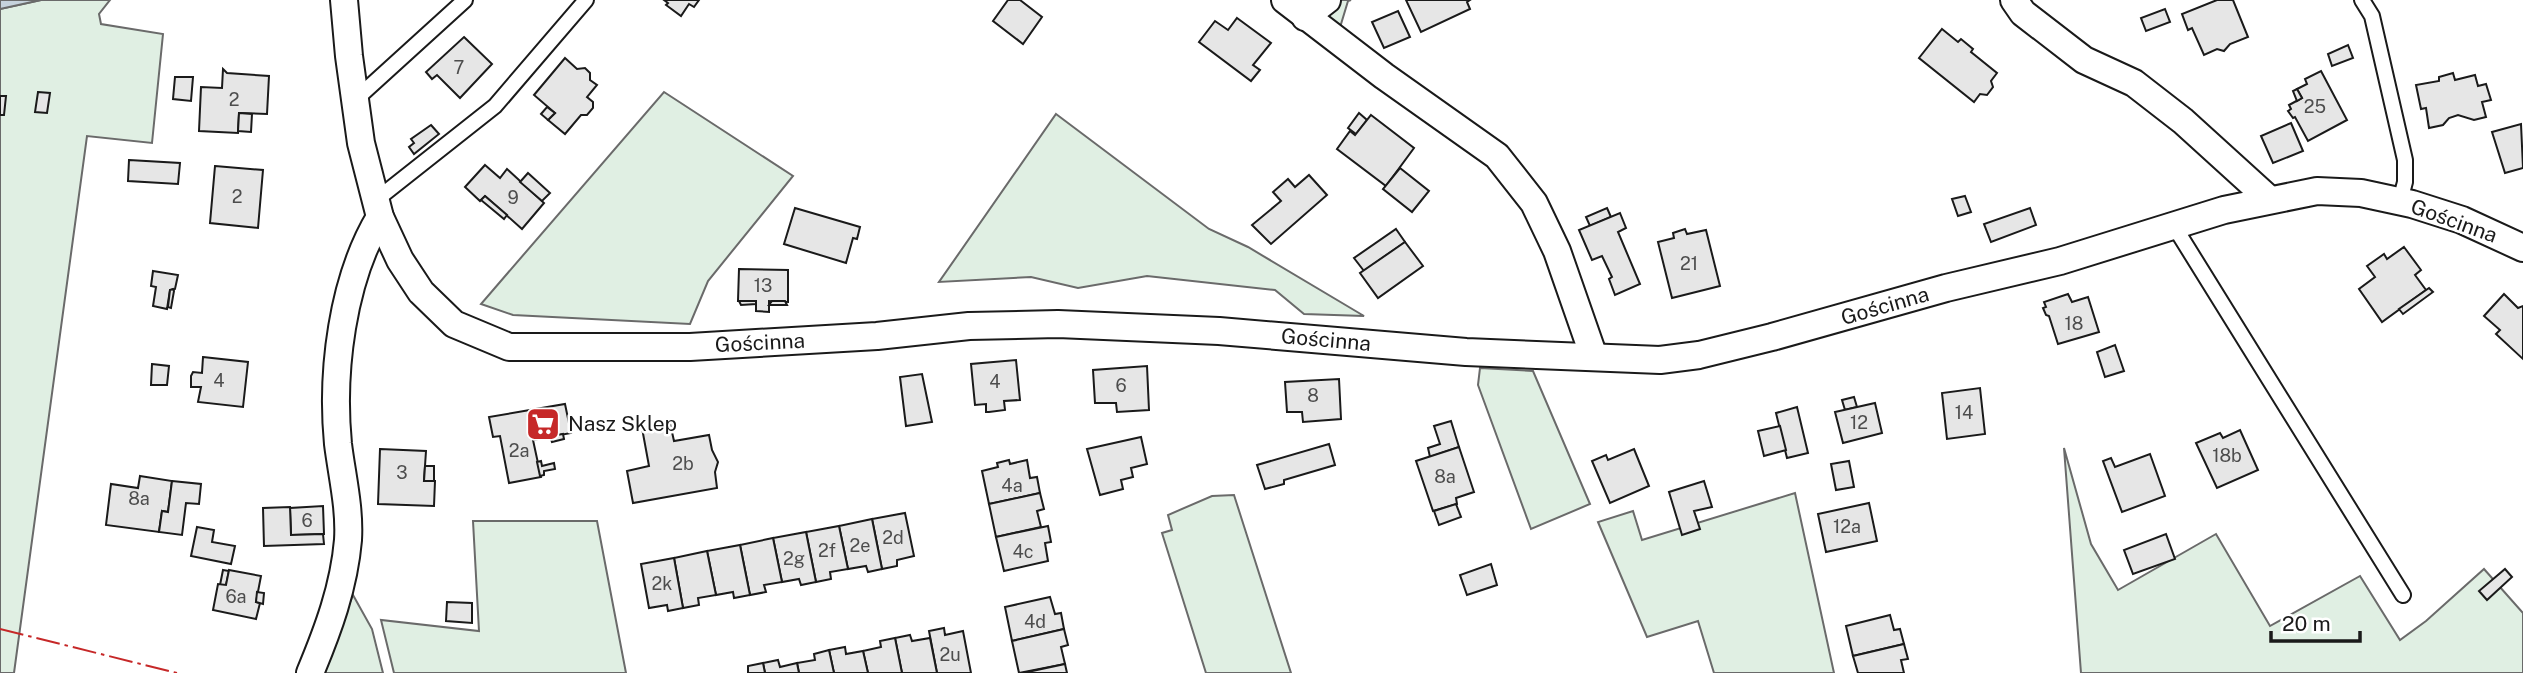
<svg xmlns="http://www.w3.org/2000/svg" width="2523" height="673" font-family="'Public Sans',sans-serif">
  <rect width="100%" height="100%" fill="#fff"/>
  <g fill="#e0efe3" stroke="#6a6a6a" stroke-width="2">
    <polygon points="41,0 110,0 99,14 101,24 163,34 152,143 87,136 14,673 0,673 0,9"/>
    <polygon points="1293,0 1351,0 1348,1 1338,34"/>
    <polygon points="664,92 793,176 708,281 690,324 513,315 481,304"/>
    <polygon points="1056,114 1209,229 1248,247 1364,316 1304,314 1275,290 1147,276 1078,288 1031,277 939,282"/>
    <polygon points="1480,368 1533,371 1590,504 1531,529 1478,385"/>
    <polygon points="2064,448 2091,544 2118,590 2216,534 2270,626 2360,576 2400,640 2426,621 2484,569 2523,613 2523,673 2081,673"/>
    <polygon points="1795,493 1834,673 1714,673 1698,621 1647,637 1598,522 1633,511 1642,540"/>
    <polygon points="1234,495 1242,520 1291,673 1206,673 1162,533 1172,530 1168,515 1212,496"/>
    <polygon points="473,521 597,521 626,673 394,673 381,620 479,631"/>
    <polygon points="353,595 372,629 383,673 322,673"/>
  </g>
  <polygon fill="#c6d2dc" stroke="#6a6a6a" stroke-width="2" points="0,0 41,0 0,9"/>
  <g fill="#e6e6e6" stroke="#1a1a1a" stroke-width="2">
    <polygon points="664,0 699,0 694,7 689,4 681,16 666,5 668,3"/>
    <polygon points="1008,0 1020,0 1042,17 1023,44 993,21"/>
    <polygon points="1406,0 1470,0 1467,2 1470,9 1421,32"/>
    <polygon points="2217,0 2233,0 2248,37 2230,44 2224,51 2217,49 2204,55 2192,28 2188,30 2182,14"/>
    <polygon points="2165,9 2170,22 2146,31 2141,18"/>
    <polygon points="1398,11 1410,37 1384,48 1372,22"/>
    <polygon points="1237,18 1271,43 1253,65 1260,70 1251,81 1199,42 1215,21 1228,30"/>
    <polygon points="1942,29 1958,42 1961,39 1973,49 1971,52 1997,73 1991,81 1993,87 1987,95 1980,94 1974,102 1919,58"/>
    <polygon points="464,37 492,64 460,98 437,75 432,79 426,72"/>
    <polygon points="2348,45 2353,58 2332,66 2328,54"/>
    <polygon points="565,58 577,69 585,68 590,73 590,80 597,85 587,97 593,102 593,108 587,115 581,115 565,134 548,120 555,113 534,95"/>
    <polygon points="223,69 227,73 269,76 267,114 239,113 238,133 199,131 201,87 222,88"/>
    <polygon points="2321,71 2347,120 2308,141 2295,117 2293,118 2288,111 2291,109 2289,105 2302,98 2297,89 2307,84 2305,79"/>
    <polygon points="2453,73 2455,80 2475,75 2478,86 2486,84 2491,100 2482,102 2486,117 2474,120 2458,115 2449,118 2443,125 2429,128 2426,108 2421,109 2416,85 2439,81 2439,77"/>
    <polygon points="175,77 193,77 191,101 173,99"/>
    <polygon points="2297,89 2302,98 2297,101 2293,91"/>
    <polygon points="38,92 50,93 47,113 35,112"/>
    <polygon points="0,96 6,96 4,115 0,115"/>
    <polygon points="547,107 555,113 548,120 541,114"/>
    <polygon points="239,113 252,114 251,132 238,131"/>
    <polygon points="1359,113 1367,120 1356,134 1348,128"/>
    <polygon points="1371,115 1414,148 1386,186 1337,149 1350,131 1355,135"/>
    <polygon points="2291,123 2303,151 2273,163 2261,136"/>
    <polygon points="2521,124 2523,168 2505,173 2492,132"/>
    <polygon points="431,125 439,134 414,154 409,147 414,143 411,139"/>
    <polygon points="129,160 180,163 178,184 128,181"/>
    <polygon points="485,165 500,178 507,169 544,203 522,229 485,196 480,201 465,187"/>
    <polygon points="215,166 263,170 258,228 210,223"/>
    <polygon points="1400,168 1429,191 1412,212 1383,189"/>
    <polygon points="528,173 550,193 542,201 520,182"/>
    <polygon points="1309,175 1327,195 1271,244 1252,225 1281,201 1273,192 1288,179 1295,187"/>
    <polygon points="485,196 507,215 504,219 481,200"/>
    <polygon points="1965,196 1971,212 1958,216 1952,199"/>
    <polygon points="795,208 860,227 857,239 853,238 846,263 784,244"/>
    <polygon points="1607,208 1611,217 1590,226 1586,217"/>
    <polygon points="2030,208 2036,225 1991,242 1984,224"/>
    <polygon points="1620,213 1626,228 1618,232 1640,284 1615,295 1609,279 1612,277 1602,256 1592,260 1579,230"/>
    <polygon points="1396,229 1405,242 1364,271 1354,258"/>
    <polygon points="1685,229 1687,234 1706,230 1720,286 1672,298 1658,242 1674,238 1673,233"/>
    <polygon points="1405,242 1423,266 1378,298 1360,273"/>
    <polygon points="2404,247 2421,270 2415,275 2426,290 2382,322 2359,289 2375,277 2367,266 2384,254 2387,259"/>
    <polygon points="739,269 788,270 788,302 769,301 769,312 756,311 756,301 738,301"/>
    <polygon points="153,271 178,275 175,289 170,290 167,309 153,306 156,287 151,286"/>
    <polygon points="2429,288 2433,292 2403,314 2399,309"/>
    <polygon points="173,289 174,291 171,308 168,307 170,290"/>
    <polygon points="2068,294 2072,302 2088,297 2099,332 2058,344 2049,316 2046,315 2043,308 2046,307 2044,302"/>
    <polygon points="2504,294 2518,308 2523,306 2523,359 2496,334 2500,330 2484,316"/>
    <polygon points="739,301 756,301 756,304 741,305"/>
    <polygon points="772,301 785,301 787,305 769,305"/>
    <polygon points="2115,345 2124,371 2105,377 2097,352"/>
    <polygon points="203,357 248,362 243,407 198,402 201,387 191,387 191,376 193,372 202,373"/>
    <polygon points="1016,360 1020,400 1004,401 1005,410 989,412 986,412 986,404 975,405 971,364"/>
    <polygon points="152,364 169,366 167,385 151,385"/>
    <polygon points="1147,366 1149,410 1117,412 1116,403 1095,403 1093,370"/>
    <polygon points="922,374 932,422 906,426 900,377"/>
    <polygon points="1339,379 1341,419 1303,422 1302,412 1287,412 1285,382"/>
    <polygon points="1980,388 1985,434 1947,439 1942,393"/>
    <polygon points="1854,397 1857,407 1845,410 1842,400"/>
    <polygon points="1875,403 1882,433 1843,443 1835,412"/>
    <polygon points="565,404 571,433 533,440 541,477 509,483 500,436 493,437 489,417"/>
    <polygon points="1797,407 1808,453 1787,458 1776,413"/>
    <polygon points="1451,421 1459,447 1430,457 1428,448 1440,444 1434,426"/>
    <polygon points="670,423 674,441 709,435 712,450 718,462 715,472 717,488 633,503 627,471 649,466 642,428"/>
    <polygon points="1780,426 1786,450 1764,456 1758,431"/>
    <polygon points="2240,430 2258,470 2217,488 2196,443 2220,433 2223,438"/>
    <polygon points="563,434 564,439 552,442 550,436"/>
    <polygon points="1141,437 1147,464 1131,468 1133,477 1121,480 1123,489 1100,495 1087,449"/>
    <polygon points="1329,444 1335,465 1284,480 1284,484 1265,489 1257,465"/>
    <polygon points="1459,447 1474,492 1456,498 1457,504 1433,511 1416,461"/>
    <polygon points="380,449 426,451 424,481 435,481 434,506 378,504"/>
    <polygon points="1634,449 1649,486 1610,503 1592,461 1606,455 1608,460"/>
    <polygon points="2150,454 2165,496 2122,512 2103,461 2111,458 2115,467"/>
    <polygon points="1009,460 1010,464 1027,460 1030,478 1037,477 1040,493 989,504 982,471 998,467 997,463"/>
    <polygon points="541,461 542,466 554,463 555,469 544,471 544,475 540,476 537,462"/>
    <polygon points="1849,461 1854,487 1836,490 1831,464"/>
    <polygon points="425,466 434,466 434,481 424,481"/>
    <polygon points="140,476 172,481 168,512 162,511 159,532 106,525 111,484 138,488"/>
    <polygon points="172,481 201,484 199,504 186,503 182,535 159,532 162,511 168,512"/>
    <polygon points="1704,481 1712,507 1694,511 1700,529 1682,535 1669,492"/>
    <polygon points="1040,493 1044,509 1037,511 1041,527 996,537 989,504"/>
    <polygon points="1869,503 1877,541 1826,552 1818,514"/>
    <polygon points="1456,504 1461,517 1439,525 1434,511"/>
    <polygon points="323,506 324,534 291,535 290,508"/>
    <polygon points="290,507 291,535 323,534 324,544 264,546 263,508"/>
    <polygon points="905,513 914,556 897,560 897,566 882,569 872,519"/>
    <polygon points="872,519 882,569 868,572 866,566 848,569 839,526"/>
    <polygon points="839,526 848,569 830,572 831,579 816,582 806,532"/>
    <polygon points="1048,526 1051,542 1045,543 1048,561 1004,571 996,537"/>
    <polygon points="197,527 214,530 212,542 235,546 231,564 191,556"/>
    <polygon points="806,532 816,582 801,585 799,579 782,582 773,538"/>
    <polygon points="2166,534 2175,559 2133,574 2124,550"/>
    <polygon points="773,538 782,582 764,585 766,592 750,595 740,545"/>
    <polygon points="740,545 750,595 734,598 733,592 716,595 707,551"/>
    <polygon points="707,551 716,595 698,598 699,605 683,608 674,558"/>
    <polygon points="674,558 683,608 668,611 667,605 649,608 641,564"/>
    <polygon points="1491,564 1497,585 1467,595 1460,575"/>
    <polygon points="2505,569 2512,577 2487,600 2479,591"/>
    <polygon points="223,570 229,571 226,585 220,585"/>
    <polygon points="229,570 261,576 256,602 260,603 256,619 213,610 218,584 226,585"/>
    <polygon points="257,592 264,593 263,604 256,602"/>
    <polygon points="1050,597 1055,614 1061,613 1064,629 1012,641 1005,607"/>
    <polygon points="447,602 472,603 472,623 446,621"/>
    <polygon points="1890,615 1894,630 1900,629 1904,644 1853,656 1846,626"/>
    <polygon points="944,628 945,635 963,631 971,673 937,673 929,631"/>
    <polygon points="1064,629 1068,645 1061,647 1065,664 1019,673 1012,641"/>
    <polygon points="910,635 912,641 930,638 937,673 902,673 895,638"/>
    <polygon points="895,638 902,673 868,673 863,651 881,647 880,641"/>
    <polygon points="1904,644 1908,659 1901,660 1904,673 1858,673 1853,656"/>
    <polygon points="845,647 846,654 863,651 868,673 834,673 829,650"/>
    <polygon points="829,650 834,673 799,673 797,663 815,660 814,654"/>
    <polygon points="778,660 780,667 797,663 799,673 765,673 763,663"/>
    <polygon points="763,663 765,673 748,673 748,666"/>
    <polygon points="1065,664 1067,673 1023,673"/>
  </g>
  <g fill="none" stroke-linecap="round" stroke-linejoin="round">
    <g stroke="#1a1a1a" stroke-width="18">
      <g id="service">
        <polyline points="2362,0 2372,16 2405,160 2405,182 2400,201"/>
        <polyline points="355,100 465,0"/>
        <polyline points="376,200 495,106 586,0"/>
        <polyline points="2174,226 2403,595"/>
      </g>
    </g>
    <g stroke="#1a1a1a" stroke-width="30">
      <g id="minor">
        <polyline points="344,0 349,56 361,143 380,217 400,260 421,292 454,324 509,347 690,347 877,336 969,326 1058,324 1219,331 1466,352 1660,360 1699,355 1772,337 1946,288 2060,261 2224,210 2317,191 2361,193 2412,204 2462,220 2523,248"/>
        <polyline points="1285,0 1384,76 1497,156 1534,203 1557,251 1594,357"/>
        <polyline points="2014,0 2023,13 2084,60 2134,83 2183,121 2270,200"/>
        <polyline points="1305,17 1327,0"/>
        <path d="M 310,673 C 328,630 344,587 348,540 C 350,508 342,476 338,444 C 331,372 342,280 380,217"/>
      </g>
    </g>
    <use href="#service" stroke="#fff" stroke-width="14"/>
    <use href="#minor" stroke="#fff" stroke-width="26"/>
    <polyline stroke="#c62828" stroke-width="2" stroke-dasharray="24 5 3.5 5" stroke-linecap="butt" points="0,629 177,673"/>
  </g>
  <defs>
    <g id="supermarket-square" transform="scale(1.75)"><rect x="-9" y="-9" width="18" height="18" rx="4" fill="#c62828" stroke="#fff"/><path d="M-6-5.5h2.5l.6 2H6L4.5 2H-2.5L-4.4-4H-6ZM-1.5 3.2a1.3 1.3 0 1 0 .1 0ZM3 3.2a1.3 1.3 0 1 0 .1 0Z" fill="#fff"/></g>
  </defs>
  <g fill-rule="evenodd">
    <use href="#supermarket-square" x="543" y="424"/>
  </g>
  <g text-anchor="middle" stroke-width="5" stroke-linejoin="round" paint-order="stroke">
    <g font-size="18" fill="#4d4d4d">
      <text x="459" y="74">7</text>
      <text x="234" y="106">2</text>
      <text x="2315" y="113">25</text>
      <text x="237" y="203">2</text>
      <text x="513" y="204">9</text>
      <text x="1689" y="270">21</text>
      <text x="763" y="292">13</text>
      <text x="2074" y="330">18</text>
      <text x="219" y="387">4</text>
      <text x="995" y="388">4</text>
      <text x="1121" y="392">6</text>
      <text x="1313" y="402">8</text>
      <text x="1964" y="419">14</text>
      <text x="1859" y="429">12</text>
      <text x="519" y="457">2a</text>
      <text x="2227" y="462">18b</text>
      <text x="683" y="470">2b</text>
      <text x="402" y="479">3</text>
      <text x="1445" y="483">8a</text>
      <text x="1012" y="492">4a</text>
      <text x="139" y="505">8a</text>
      <text x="307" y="527">6</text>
      <text x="1847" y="533">12a</text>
      <text x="893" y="544">2d</text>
      <text x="860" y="552">2e</text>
      <text x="827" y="557">2f</text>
      <text x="1023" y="558">4c</text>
      <text x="794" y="565">2g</text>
      <text x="662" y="590">2k</text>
      <text x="236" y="603">6a</text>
      <text x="1035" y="628">4d</text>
      <text x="950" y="661">2u</text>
    </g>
    <g font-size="21" fill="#1a1a1a" stroke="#fff">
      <text transform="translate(2454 221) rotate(20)" y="7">Gościnna</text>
      <text transform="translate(1885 306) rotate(-16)" y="7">Gościnna</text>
      <text transform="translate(1326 340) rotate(5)" y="7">Gościnna</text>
      <text transform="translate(760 343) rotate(-3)" y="7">Gościnna</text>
    </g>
    <g font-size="21" fill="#1a1a1a" stroke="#fff" text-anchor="start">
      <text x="568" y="431">Nasz Sklep</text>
    </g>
  </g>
  <path d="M2271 631v10h89v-10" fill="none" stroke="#1a1a1a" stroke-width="3.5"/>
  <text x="2282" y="631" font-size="21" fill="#1a1a1a" stroke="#ffffff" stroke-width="5" paint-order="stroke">20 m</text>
</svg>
